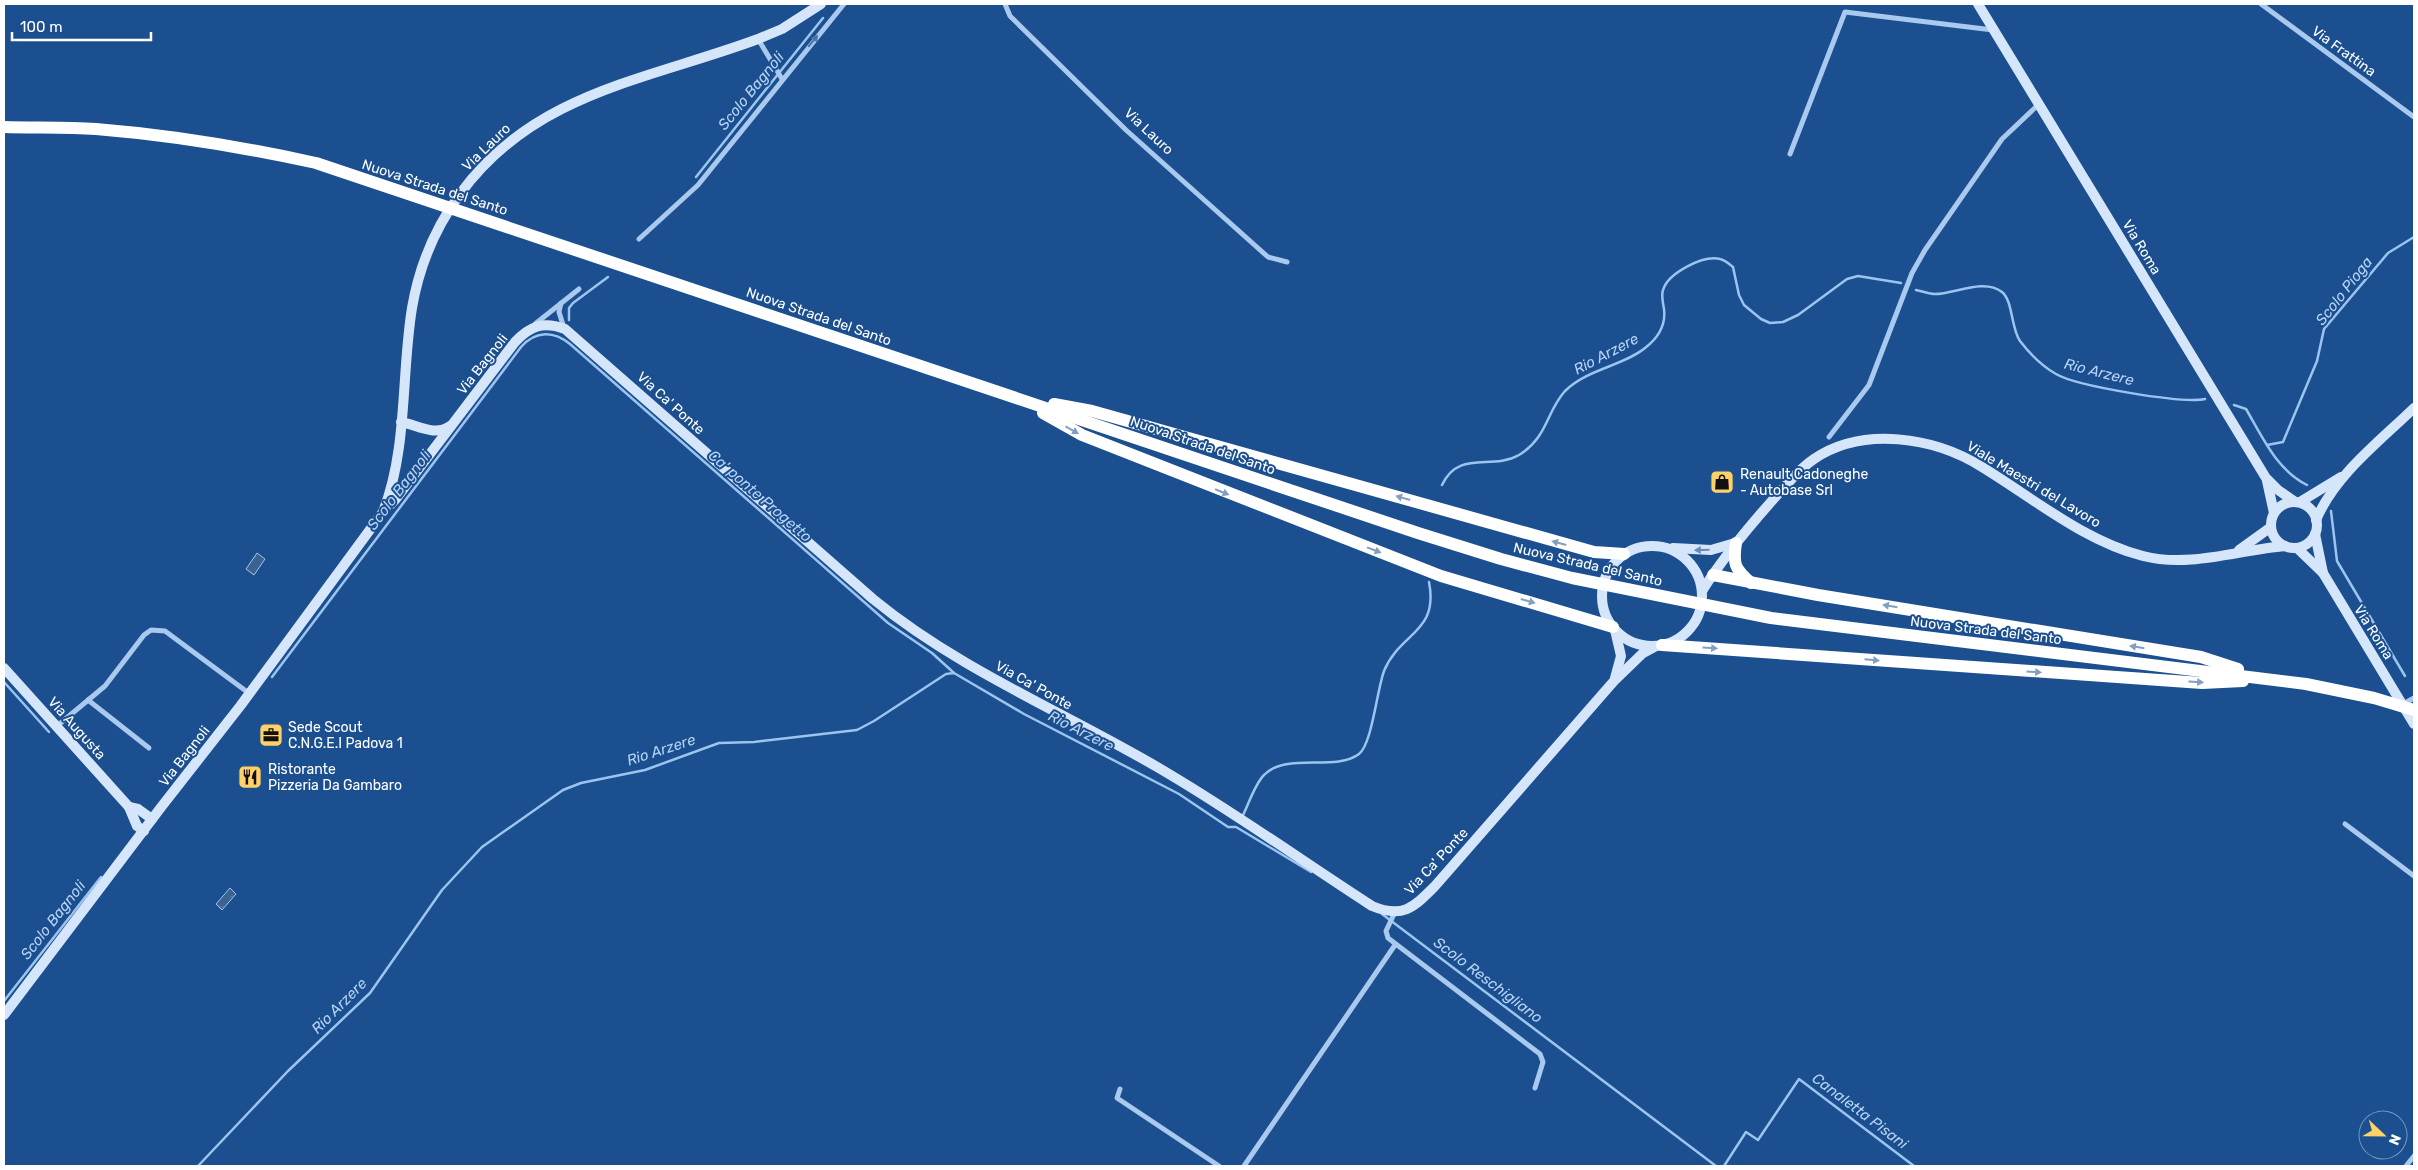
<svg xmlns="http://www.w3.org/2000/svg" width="2418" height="1170" font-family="Rubik,sans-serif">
  <defs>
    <pattern id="water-ripples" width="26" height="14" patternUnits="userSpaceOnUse" patternTransform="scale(1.25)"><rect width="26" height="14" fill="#3c6290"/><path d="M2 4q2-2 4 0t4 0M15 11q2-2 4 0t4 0" fill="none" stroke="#597aa1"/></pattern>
  </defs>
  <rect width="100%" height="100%" fill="#1b4f8f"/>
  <g fill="url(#water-ripples)" stroke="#9cc4f0">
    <polygon points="257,553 265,559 254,575 246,569"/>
    <polygon points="230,888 236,894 222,910 216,904"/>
  </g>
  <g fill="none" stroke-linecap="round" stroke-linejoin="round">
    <g stroke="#9cc4f0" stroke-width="2.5">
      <polyline points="696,177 823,18"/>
      <path d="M 1916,290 C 1922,291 1929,294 1935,294 C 1954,294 1984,278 2002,292 C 2013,301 2011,328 2020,341 C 2030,354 2042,366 2056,374 C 2076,386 2183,404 2205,399"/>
      <polyline points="569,320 569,308 573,303 608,277"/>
      <path d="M 2234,405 L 2246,409 C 2263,438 2276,469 2307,485"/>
      <polyline points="2267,445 2283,442 2317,361 2324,329 2388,253 2414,237"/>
      <path d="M 1442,485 C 1459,449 1491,471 1519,455 C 1548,437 1546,412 1565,391 C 1587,369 1623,366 1645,348 C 1658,338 1666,325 1664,309 C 1663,303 1661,296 1663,290 C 1668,273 1703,255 1720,259 C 1725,260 1729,264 1733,267 L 1739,295 L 1744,305 L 1761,319 L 1770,323 L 1783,322 L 1798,315 L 1847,279 L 1858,276 L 1901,283"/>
      <polyline points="2331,511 2337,561 2405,676"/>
      <path d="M 272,677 L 521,347 C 536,330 554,331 570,344 L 888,623 L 932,653 L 954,673"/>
      <polyline points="4,682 49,732"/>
      <path d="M 1243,815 C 1249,803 1255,784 1264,775 C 1286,752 1335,772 1359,754 C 1372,744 1377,690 1384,671 C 1400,632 1439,633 1429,582"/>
      <polyline points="1382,914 1716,1166"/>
      <polyline points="4,1001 101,877"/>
      <polyline points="198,1166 288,1071 370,993 442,890 482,847 563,790 581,783 645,770 719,743 754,742 857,730 874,721 946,674 954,673 1024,714 1179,794 1228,827 1236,827 1311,872"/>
      <polyline points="1724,1166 1746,1132 1758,1140 1799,1079 1914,1166"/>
    </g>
    <g stroke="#a9c9ee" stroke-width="5">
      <polyline points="1005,4 1010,16 1126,130 1268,257 1287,262"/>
      <polyline points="2261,4 2414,117"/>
      <polyline points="758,39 782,79"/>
      <polyline points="1790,154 1845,12 1993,30"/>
      <polyline points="639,239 698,185 844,4"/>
      <polyline points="561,303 559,312 564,328"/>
      <polyline points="535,324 579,289"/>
      <polyline points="1829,437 1869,385 1912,273 1925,250 2002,139 2039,104"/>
      <polyline points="88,700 149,748"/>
      <polyline points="2403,704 2414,698"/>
      <polyline points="57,726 105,686 144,635 151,630 165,631 250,694"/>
      <polyline points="2345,824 2414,876"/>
      <polyline points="1395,912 1386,931 1388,938 1540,1054 1543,1062 1535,1088"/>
      <polyline points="1120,1089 1117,1098 1219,1166"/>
      <polyline points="1244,1166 1395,945"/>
      <polyline points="2406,1166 2414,1156"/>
    </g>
    <g stroke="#d6e6fa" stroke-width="10">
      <polyline points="1978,4 2266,478 2278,490 2294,501"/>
      <path d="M 401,422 C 417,425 435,437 450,426"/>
      <polyline points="2267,481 2274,513"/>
      <polyline points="2300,502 2341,477"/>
      <circle cx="2294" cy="525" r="23"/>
      <path d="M 383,512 L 395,500 L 515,342 C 530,326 543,321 565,329 L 873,599 C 962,672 1071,715 1169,774 C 1238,815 1304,862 1372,906 C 1403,919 1414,907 1435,886 L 1614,681 L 1643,653 L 1656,646"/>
      <path d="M 2316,520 C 2335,475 2380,441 2414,408"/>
      <polyline points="2315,534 2323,573 2414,724"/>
      <circle cx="1652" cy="596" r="50"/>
      <polyline points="1673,548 1711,550 1735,543"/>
      <polyline points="2297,548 2323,573"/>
      <polyline points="2239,550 2271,527"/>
      <path d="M 1702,591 C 1724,556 1751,524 1779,493 C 1790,481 1800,468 1814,459 C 1863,426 1934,437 1982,467 C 2033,498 2084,541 2143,556 C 2190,568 2238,550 2285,546"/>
      <polyline points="4,668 129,807 137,826 144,831"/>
      <polyline points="1615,678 1621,656 1615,630"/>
      <polyline points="129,807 138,809 152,819"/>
      <path d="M 4,1015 L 162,806 L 241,705 L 383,512 C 408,448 401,375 412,308 C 419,267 435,228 460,194 C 534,92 648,80 758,39 L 782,29 L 821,4"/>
    </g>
    <g stroke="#fff" stroke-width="12">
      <path d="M 4,127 C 34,128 65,127 96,129 C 170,135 243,147 316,163 L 1418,533 L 1501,559 L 1572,578 L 1771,618 L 2306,684 L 2374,698 L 2414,710"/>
      <polyline points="1054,404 1092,411 1594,552 1624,554"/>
      <polyline points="1043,413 1082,435 1441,576 1613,627"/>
      <path d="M 1736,543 C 1733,564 1734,568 1751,583"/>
      <polyline points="1713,575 1818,595 2201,657 2238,669"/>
      <polyline points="1662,645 2202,683 2243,681"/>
    </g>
  </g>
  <defs><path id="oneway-solid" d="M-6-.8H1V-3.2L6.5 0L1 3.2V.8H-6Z" transform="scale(1.25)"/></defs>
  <use fill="#4674ac" href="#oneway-solid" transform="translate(813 41) rotate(-51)"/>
  <g fill="#829ec1">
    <use href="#oneway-solid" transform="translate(1072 430) rotate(29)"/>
    <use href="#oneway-solid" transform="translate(1222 492) rotate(22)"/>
    <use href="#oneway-solid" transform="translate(1403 498) rotate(-164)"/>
    <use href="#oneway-solid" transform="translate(1559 543) rotate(-165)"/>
    <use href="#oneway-solid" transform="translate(1374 550) rotate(21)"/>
    <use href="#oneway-solid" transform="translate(1528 601) rotate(16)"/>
    <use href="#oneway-solid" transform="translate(1890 606) rotate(-171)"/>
    <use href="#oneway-solid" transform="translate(2137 647) rotate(-171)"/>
    <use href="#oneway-solid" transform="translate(1710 648) rotate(4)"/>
    <use href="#oneway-solid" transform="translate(1872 660) rotate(5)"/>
    <use href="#oneway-solid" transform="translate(2034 672) rotate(4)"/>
    <use href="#oneway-solid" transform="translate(2196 682) rotate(3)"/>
  </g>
  <use fill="#668bba" href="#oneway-solid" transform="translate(1702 550) rotate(179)"/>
  <defs>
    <g id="shop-square" transform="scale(1.25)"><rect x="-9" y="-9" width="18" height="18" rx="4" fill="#ffd166" stroke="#1b4f8f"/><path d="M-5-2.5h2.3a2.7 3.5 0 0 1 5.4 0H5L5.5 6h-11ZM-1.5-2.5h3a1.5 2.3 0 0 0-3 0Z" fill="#111"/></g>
    <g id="office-square" transform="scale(1.25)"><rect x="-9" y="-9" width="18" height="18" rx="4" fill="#ffd166" stroke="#1b4f8f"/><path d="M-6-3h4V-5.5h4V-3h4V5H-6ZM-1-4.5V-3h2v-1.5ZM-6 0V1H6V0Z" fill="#111"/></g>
    <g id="restaurant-square" transform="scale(1.25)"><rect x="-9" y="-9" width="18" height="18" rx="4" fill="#ffd166" stroke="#1b4f8f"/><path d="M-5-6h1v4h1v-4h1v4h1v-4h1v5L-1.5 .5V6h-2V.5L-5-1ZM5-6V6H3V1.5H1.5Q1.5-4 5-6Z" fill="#111"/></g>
  </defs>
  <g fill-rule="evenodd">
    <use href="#shop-square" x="1722" y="482"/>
    <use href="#office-square" x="271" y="735"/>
    <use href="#restaurant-square" x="250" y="777"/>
  </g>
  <g text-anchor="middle" stroke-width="4" stroke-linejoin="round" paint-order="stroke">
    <g font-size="14" fill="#fff" stroke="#1b4f8f">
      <text transform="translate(2344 51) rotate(36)" y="5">Via Frattina</text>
      <text transform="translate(1149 131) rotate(43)" y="5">Via Lauro</text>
      <text transform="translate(486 147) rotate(-44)" y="5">Via Lauro</text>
      <text transform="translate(435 187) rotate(18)" y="5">Nuova Strada del Santo</text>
      <text transform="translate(2142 247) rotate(59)" y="5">Via Roma</text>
      <text transform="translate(819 316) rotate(19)" y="5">Nuova Strada del Santo</text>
      <text transform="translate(482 364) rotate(-52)" y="5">Via Bagnoli</text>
      <text transform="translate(671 403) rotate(42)" y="5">Via Ca' Ponte</text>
      <text transform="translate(1203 445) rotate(19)" y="5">Nuova Strada del Santo</text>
      <text transform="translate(2034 484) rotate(31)" y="5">Viale Maestri del Lavoro</text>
      <text transform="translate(1588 564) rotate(13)" y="5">Nuova Strada del Santo</text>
      <text transform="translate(1986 630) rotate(7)" y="5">Nuova Strada del Santo</text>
      <text transform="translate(2374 632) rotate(58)" y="5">Via Roma</text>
      <text transform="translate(1034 685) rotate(29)" y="5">Via Ca' Ponte</text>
      <text transform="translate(77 728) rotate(48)" y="5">Via Augusta</text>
      <text transform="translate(184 756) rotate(-52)" y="5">Via Bagnoli</text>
      <text transform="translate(1436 861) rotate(-47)" y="5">Via Ca' Ponte</text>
    </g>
    <g font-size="14" fill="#fff" stroke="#1b4f8f" text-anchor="start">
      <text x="1740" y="479">Renault Cadoneghe<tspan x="1740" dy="16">- Autobase Srl</tspan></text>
      <text x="288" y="732">Sede Scout<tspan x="288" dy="16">C.N.G.E.I Padova 1</tspan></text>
      <text x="268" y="774">Ristorante<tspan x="268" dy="16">Pizzeria Da Gambaro</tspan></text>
    </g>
    <g font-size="15" font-style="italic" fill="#b5d3f5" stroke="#1b4f8f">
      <text transform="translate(751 91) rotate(-51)" y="5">Scolo Bagnoli</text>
      <text transform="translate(2344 291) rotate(-52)" y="5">Scolo Pioga</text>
      <text transform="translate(1606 354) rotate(-28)" y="5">Rio Arzere</text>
      <text transform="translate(2099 372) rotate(14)" y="5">Rio Arzere</text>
      <text transform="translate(399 490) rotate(-53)" y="5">Scolo Bagnoli</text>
      <text transform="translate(760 496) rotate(41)" y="5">Ca' ponte Progetto</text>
      <text transform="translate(1081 731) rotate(27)" y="5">Rio Arzere</text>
      <text transform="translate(661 750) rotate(-18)" y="5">Rio Arzere</text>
      <text transform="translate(53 920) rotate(-52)" y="5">Scolo Bagnoli</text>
      <text transform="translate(1488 980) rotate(37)" y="5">Scolo Reschigliano</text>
      <text transform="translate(339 1006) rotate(-45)" y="5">Rio Arzere</text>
      <text transform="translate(1860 1111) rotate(37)" y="5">Canaletta Pisani</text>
    </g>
  </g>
  <rect width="2418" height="1170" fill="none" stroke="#ffffff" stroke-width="10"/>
  <g transform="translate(2383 1135) rotate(112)"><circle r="24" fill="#1b4f8f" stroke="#7695bc"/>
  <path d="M0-4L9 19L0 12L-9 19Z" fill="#ffd166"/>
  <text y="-8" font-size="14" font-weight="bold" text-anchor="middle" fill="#ffffff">N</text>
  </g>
  <path d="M12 32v8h139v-8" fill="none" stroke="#ffffff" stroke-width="2.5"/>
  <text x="20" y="32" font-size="15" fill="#ffffff" stroke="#1b4f8f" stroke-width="4" paint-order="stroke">100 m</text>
</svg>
